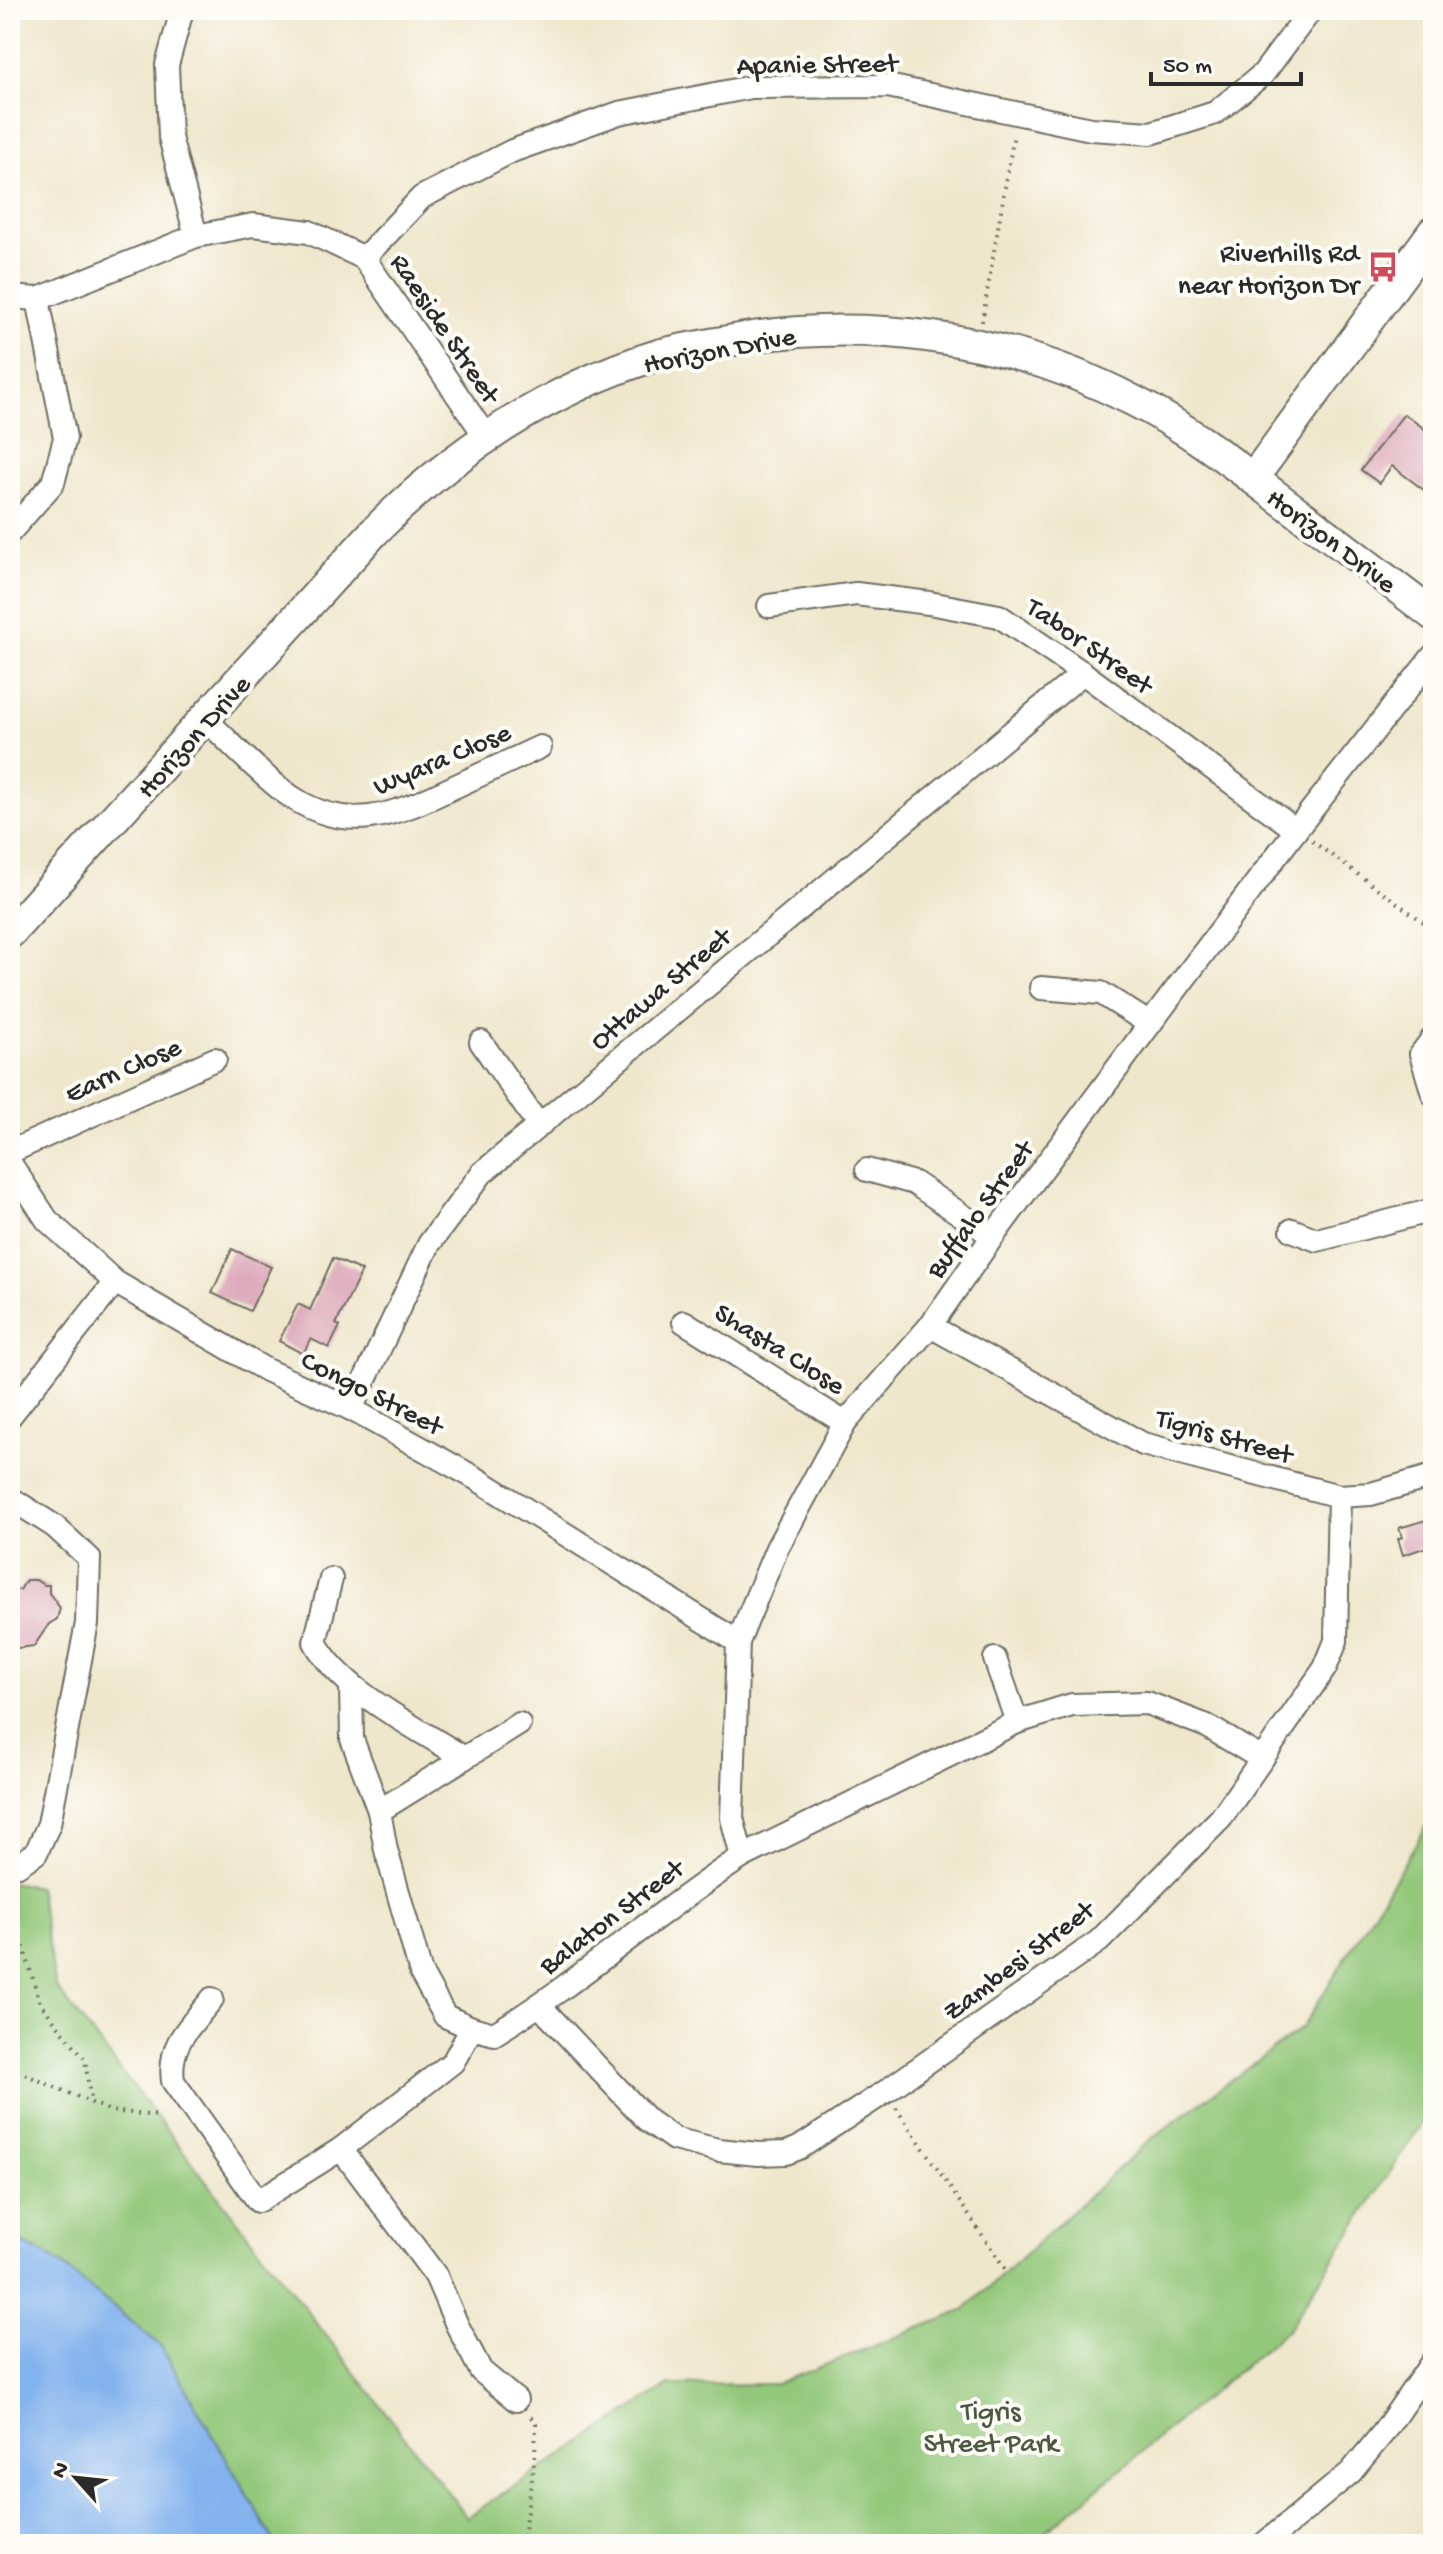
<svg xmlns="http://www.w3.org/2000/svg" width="1443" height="2554" font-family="'Gochi Hand',sans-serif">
  <rect width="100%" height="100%" fill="#fdfcf7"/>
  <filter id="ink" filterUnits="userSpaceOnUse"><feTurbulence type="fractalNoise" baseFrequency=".0125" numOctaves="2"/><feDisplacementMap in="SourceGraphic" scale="16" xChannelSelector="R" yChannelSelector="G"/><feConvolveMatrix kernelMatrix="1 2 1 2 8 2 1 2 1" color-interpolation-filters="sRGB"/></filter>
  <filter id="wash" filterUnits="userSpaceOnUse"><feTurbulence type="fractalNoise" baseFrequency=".006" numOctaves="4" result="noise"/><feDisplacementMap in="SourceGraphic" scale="32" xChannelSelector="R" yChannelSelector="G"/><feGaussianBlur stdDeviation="1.8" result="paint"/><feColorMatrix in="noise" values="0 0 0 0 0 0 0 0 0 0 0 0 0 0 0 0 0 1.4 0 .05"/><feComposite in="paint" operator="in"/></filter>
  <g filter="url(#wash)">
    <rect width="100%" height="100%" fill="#efe7cc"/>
    <polygon fill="#93c779" stroke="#5f7952" stroke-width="2" points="1433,1816 1433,2106 1288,2329 1031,2544 276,2544 160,2345 54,2259 10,2237 10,1882 38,1887 56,1987 467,2517 669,2385 776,2384 963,2311 1151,2139 1302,2028"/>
    <polygon fill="#83b3ee" stroke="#576f8c" stroke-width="2" points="10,2237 54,2259 160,2345 276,2544 10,2544"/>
    <g id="blocks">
      <g fill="#dab">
        <polygon points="1404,414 1433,435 1433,497 1392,466 1379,483 1361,470"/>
        <polygon points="232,1249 271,1267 250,1311 212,1293"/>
        <polygon points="333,1258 362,1271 336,1324 340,1326 329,1348 311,1339 303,1354 279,1341 298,1304 310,1310"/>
        <polygon points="1433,1518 1433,1545 1403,1555 1398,1539 1402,1537 1399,1528"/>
        <polygon points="26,1580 36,1580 44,1585 49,1585 49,1593 60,1608 57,1619 49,1624 34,1646 18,1648 10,1642 10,1589 20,1590"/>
      </g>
    </g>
  </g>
  <g filter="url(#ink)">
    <use href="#blocks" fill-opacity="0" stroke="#706d63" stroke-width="2"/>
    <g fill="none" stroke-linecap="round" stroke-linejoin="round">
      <g stroke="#706d63" stroke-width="26">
        <g id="street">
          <polyline points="182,10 167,65 170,137 196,236"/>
          <polyline points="364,258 422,197 512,151 619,113 751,87 888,86 1091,129 1151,133 1215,113 1263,74 1311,10"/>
          <polyline points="10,297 38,299 196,236 253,225 309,232 364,258 486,437"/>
          <polyline points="10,532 53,483 65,438 38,299"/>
          <polyline points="769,606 856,594 929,603 999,616 1083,673 1296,830"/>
          <path d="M 206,720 C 231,743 256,770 283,791 C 345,838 395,815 456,786 C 484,773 512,760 540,747"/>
          <polyline points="1041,988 1101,993 1150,1024"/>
          <polyline points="1433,1038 1421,1054 1433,1094"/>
          <polyline points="481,1042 539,1126"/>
          <polyline points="10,1152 215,1059"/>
          <polyline points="10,1163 47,1220 115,1282 266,1370 351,1409 477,1479 738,1642"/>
          <polyline points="867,1170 914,1183 993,1236"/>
          <polyline points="1292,1230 1317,1240 1433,1210"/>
          <polyline points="684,1322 845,1423"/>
          <polyline points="930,1326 1143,1444 1339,1496 1371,1494 1433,1476"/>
          <polyline points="351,1409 429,1244 482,1173 1083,673"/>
          <polyline points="10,1416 115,1282"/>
          <polyline points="10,1498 54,1526 89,1558 87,1623 49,1824 36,1853 18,1865 10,1863"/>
          <path d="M 331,1579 L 315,1642 C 342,1692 416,1727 464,1758"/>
          <polyline points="995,1659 1017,1722"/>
          <polyline points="351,1686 352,1739 379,1811"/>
          <polyline points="742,1857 732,1818 738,1642 777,1548 845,1423 930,1326 993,1236 1150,1024 1296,830 1433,656"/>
          <path d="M 212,1999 C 190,2027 168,2043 173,2081 L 258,2201 L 341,2149 L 453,2062 L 472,2028 L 494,2034 C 581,1981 657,1912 742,1857 L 1017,1722 L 1072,1705 L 1147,1703 L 1207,1726 L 1262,1759"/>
          <polyline points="540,2006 647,2120 674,2139 718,2150 758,2154 786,2153 799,2148 885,2092 1099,1941 1221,1818 1325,1668 1336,1641 1339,1496"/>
          <polyline points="472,2028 445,2016 421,1973 386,1850 379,1811 519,1724"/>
          <polyline points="341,2149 436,2276 457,2325 481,2371 516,2400"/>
          <polyline points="1264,2544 1351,2472 1383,2433 1433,2361"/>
        </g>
      </g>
      <g stroke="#706d63" stroke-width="34">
        <g id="secondary">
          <polyline points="1253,478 1433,232"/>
          <path d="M 10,933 L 374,532 C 452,452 550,388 658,355 C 675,350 694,347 711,344 C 854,315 1003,333 1134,401 C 1188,428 1235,465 1284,502 C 1334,539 1383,577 1433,615"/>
        </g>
      </g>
      <g stroke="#706d63" stroke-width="4" stroke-dasharray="2 6" stroke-linecap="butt">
        <polyline points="982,322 1014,134"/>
        <polyline points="1312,841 1433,929"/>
        <polyline points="10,1900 40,2003 85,2059 91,2104"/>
        <polyline points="10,2068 111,2111 160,2116"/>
        <polyline points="896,2108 1008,2273"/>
        <polyline points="522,2544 535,2457 536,2423 528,2414"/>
      </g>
      <use href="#street" stroke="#fff" stroke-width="22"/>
      <use href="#secondary" stroke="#fff" stroke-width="30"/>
    </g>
  </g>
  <defs>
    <g id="bus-bare" transform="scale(2.4)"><path d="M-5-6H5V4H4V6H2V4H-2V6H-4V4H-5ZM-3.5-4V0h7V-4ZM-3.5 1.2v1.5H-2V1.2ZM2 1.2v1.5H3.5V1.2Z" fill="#d1495b" stroke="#fdfcf7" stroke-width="2.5" paint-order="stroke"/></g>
  </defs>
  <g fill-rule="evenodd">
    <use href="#bus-bare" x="1383" y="267"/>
  </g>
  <g text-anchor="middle" stroke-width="8" stroke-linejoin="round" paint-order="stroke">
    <g font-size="28" fill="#2b2b2b" stroke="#fdfcf7">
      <text transform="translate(817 62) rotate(-1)" y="10">Apanie Street</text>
      <text transform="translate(447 327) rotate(56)" y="10">Raeside Street</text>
      <text transform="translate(719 348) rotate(-11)" y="10">Horizon Drive</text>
      <text transform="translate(1333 539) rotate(37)" y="10">Horizon Drive</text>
      <text transform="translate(1091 644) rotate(35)" y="10">Tabor Street</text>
      <text transform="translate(192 735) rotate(-48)" y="10">Horizon Drive</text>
      <text transform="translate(441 757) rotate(-23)" y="10">Wyara Close</text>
      <text transform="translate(659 987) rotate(-40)" y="10">Ottawa Street</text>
      <text transform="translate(122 1068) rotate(-24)" y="10">Earn Close</text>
      <text transform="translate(978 1208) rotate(-54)" y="10">Buffalo Street</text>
      <text transform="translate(781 1347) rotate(32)" y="10">Shasta Close</text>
      <text transform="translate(373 1391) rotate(27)" y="10">Congo Street</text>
      <text transform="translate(1225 1434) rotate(16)" y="10">Tigris Street</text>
      <text transform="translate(610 1915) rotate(-37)" y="10">Balaton Street</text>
      <text transform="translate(1017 1959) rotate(-37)" y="10">Zambesi Street</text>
    </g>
    <g font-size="28" fill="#2b2b2b" stroke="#fdfcf7" text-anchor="end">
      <text x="1359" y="261">Riverhills Rd<tspan x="1359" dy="32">near Horizon Dr</tspan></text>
    </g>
    <g font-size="28" fill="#4a5a42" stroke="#fdfcf7">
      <text x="991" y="2419">Tigris<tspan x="991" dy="32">Street Park</tspan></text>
    </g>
  </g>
  <rect width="1443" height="2554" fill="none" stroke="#fdfcf7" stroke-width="40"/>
  <g transform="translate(76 2478) rotate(297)" stroke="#fdfcf7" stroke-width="6" paint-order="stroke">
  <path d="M0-6L14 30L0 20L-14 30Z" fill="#2b2b2b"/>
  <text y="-12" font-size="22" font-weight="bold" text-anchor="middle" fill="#2b2b2b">N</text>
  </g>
  <path d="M1151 72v12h150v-12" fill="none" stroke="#2b2b2b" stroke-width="4"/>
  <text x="1163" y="72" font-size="24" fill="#2b2b2b" stroke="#fdfcf7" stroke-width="6" paint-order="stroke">50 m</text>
</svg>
